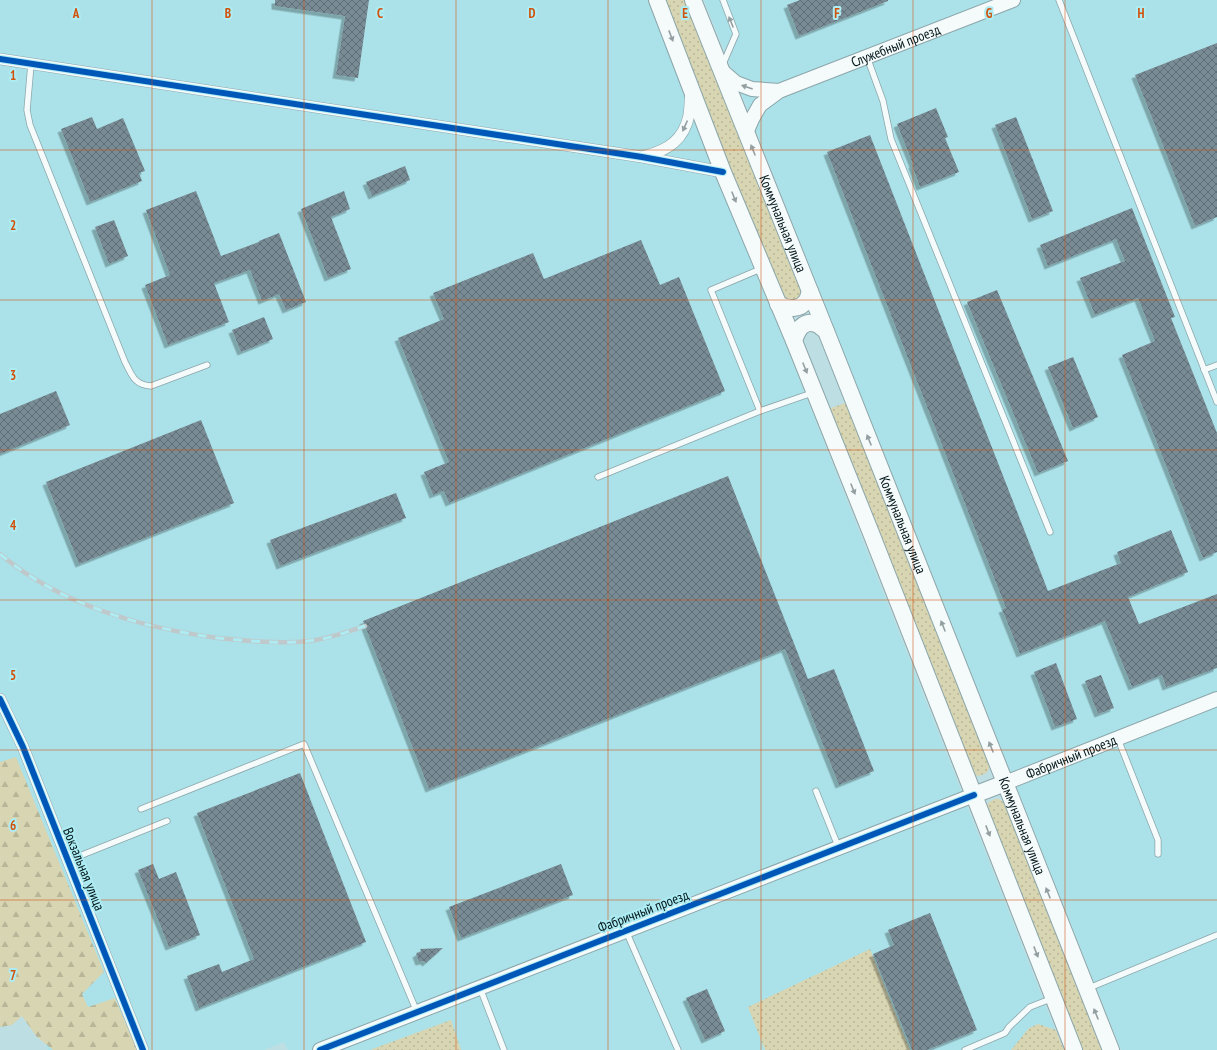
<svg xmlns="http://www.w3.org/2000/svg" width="1217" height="1050" font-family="'PT Sans Narrow',sans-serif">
  <defs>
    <pattern id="grass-dots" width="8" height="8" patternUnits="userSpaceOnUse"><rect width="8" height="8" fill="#d8d5b2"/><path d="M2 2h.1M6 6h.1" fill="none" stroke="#b8b698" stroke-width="1.8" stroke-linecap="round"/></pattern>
    <pattern id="forest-firs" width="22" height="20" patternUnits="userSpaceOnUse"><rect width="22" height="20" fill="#d8d5b2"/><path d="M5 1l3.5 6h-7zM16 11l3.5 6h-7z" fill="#b8b698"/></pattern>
    <pattern id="building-cross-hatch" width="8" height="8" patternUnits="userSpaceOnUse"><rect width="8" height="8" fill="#798b94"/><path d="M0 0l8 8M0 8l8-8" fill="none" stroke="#617078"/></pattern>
    <filter id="shadow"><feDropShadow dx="-3.5" dy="3.5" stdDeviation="0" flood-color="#0004"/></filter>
  </defs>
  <rect width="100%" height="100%" fill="#bddfe4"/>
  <g fill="#abe2e9">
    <polygon points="0,0 650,0 1063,1050 385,1050 383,1046 370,1050 288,1050 284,1042 264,1050 48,1050 0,924"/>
    <polygon points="704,0 1217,0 1217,1050 1121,1050"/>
  </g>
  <g fill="url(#grass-dots)">
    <polygon points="664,0 687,0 803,293 798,300 789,302 782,297"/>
    <path d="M 848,402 L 990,766 C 989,772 984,775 978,776 L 972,773 L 828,409 Z"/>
    <polygon points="995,799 999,799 1005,803 1103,1050 1081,1050 986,807 989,802"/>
    <polygon points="870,949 910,1050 765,1050 748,1007"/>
    <polygon points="451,1020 461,1050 370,1050"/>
    <polygon points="1038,1024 1056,1030 1064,1050 1011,1050 1029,1028"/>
  </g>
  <polygon fill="url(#forest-firs)" points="16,757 104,972 82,994 88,1007 115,998 137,1050 53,1050 36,1036 22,1016 12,1025 0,1027 0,762"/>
  <g fill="url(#building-cross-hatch)" filter="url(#shadow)">
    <polygon points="275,0 369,0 358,78 336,75 345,16 275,6"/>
    <polygon points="800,0 888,0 888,1 799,36 787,5"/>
    <polygon points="1217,43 1217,217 1195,226 1135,75"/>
    <polygon points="936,108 948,137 945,138 959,172 920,187 912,165 913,164 897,124"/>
    <polygon points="92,117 97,129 123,118 145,171 139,173 142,181 90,202 61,129"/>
    <polygon points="1016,117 1053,211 1032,219 995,125"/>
    <polygon points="870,135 1048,591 1121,563 1117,552 1171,530 1188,572 1128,597 1139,624 1217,594 1217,668 1166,687 1162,675 1132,687 1105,621 1020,654 1002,609 1006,608 827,152"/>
    <polygon points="405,166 410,180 372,196 366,182"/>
    <polygon points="196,191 221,256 259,242 259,241 279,233 306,302 286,310 279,294 262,301 250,270 214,283 229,322 168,345 145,285 170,275 146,210"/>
    <polygon points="344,191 350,209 331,217 351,269 328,278 301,209"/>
    <polygon points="1132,208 1175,317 1171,318 1217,433 1217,552 1203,558 1122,355 1155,341 1138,298 1095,315 1080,278 1125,261 1116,239 1048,266 1040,245"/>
    <polygon points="114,220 128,256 109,264 95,227"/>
    <polygon points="641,240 660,285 679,277 725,391 449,503 444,491 433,495 424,472 449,462 398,338 444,319 433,293 533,253 544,279"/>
    <polygon points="997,290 1068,461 1038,473 967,302"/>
    <polygon points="264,317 273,339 241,352 232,330"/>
    <polygon points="1073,357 1098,417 1073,428 1048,367"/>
    <polygon points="56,391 70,425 0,454 0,414"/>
    <polygon points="201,420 234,503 79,564 46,482"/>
    <polygon points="728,476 808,679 834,669 874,771 839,785 785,649 429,789 363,621"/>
    <polygon points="396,493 406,518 280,566 270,540"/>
    <polygon points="1056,663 1077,719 1055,727 1034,672"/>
    <polygon points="1101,675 1114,708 1098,714 1085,681"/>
    <polygon points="300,773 366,942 199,1008 187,976 219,964 222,972 254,959 197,813"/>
    <polygon points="153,864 159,879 176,872 200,935 169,947 138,870"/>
    <polygon points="561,864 573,895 461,938 449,907"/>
    <polygon points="930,913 977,1030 927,1050 912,1050 873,954 894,945 888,930"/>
    <polygon points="443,948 426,963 424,961 419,962 416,954 421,951 420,949"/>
    <polygon points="707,989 725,1031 705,1040 686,998"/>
  </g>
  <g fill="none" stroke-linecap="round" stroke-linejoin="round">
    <g stroke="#8ba6aa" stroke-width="7">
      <g id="service">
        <polyline points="1059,0 1217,402"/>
        <polyline points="867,57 883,101 891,139 1050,532"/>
        <path d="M 31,64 L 27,110 L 30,125 L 125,362 C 132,375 134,385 151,386 L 207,365"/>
        <polyline points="723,64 736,34 723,0"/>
        <polyline points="1204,370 1217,365"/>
        <polyline points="760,411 711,290 763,268"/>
        <polyline points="598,477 760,411 812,393"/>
        <polyline points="1118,739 1158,840 1158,854"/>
        <polyline points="816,791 838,846"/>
        <polyline points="141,809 304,744 417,1012"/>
        <polyline points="67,861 167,821"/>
        <polyline points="626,931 678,1050"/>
        <polyline points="480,988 504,1050"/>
        <polyline points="1089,988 1217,935"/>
        <polyline points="965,1050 1005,1033 1009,1027 1030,1007 1053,998"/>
      </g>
    </g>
    <g stroke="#8ba6aa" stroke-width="12">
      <g id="minor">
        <polyline points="0,59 642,157 723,172"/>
        <path d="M 645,156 C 668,150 684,140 689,115 C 690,108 690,100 691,93"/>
        <polyline points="0,699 23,747 143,1050"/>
      </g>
    </g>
    <g stroke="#8ba6aa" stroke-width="16">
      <g id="tertiary">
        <polyline points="721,70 736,83 752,89 779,91"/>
        <path id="s1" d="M 746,133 L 752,119 L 760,105 L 779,91 L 1013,0"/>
        <path id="s2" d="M 1005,783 L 1217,699"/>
        <polyline points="320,1050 974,795"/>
      </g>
    </g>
    <g stroke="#8ba6aa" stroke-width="18">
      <g id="secondary">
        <polyline points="657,0 723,172 794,341 871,533 1074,1050"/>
        <path id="s3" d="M 693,0 L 826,331 L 1111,1050"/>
        <path d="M 778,304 C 787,309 800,311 807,300 C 808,298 809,294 810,291"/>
        <path d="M 794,341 C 797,331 803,319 816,324 C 819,325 823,329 826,331"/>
        <polyline points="974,795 1005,783"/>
      </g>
    </g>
    <use href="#service" stroke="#f5fafb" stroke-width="5.5"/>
    <use href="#minor" stroke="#f5fafb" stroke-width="11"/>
    <use href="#tertiary" stroke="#f5fafb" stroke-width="14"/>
    <use href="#secondary" stroke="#f5fafb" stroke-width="16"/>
    <g stroke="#bfc8ca" stroke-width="4.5">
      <path id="rail" d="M 0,554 C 59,604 142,628 218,638 C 248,641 279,644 309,641 C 328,639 347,632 365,626"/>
    </g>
    <use href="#rail" stroke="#aeecf3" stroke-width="3" stroke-dasharray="9" stroke-linecap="butt"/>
    <g stroke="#aeecf3" stroke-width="8">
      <g id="cycleway">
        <polyline points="0,59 642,157 723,172"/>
        <polyline points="0,699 23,747 143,1050"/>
        <polyline points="320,1050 974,795"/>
      </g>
    </g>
    <use href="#cycleway" stroke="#0057b8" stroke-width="6"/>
  </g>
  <defs><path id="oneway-solid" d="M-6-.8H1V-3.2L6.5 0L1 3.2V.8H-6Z"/></defs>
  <g fill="#939ea0">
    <use href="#oneway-solid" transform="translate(731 22) rotate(-112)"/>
    <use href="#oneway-solid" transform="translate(671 36) rotate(69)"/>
    <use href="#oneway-solid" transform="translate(747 87) rotate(-161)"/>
    <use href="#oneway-solid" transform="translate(685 126) rotate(114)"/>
    <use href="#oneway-solid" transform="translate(753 150) rotate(-112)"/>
    <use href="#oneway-solid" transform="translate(734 197) rotate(68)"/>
    <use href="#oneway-solid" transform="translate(805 368) rotate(68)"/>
    <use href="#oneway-solid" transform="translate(869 440) rotate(-112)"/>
    <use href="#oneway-solid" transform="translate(853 489) rotate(68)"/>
    <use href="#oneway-solid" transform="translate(943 626) rotate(-112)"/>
    <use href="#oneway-solid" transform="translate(991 747) rotate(-112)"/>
    <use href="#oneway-solid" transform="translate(988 831) rotate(69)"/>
    <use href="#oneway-solid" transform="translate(1048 893) rotate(-112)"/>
    <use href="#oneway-solid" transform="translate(1036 952) rotate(69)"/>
    <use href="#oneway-solid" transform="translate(1096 1014) rotate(-112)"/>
  </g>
  <path fill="none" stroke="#d1520d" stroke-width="1" stroke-opacity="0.55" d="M 152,0 L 152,1050M 304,0 L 304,1050M 456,0 L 456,1050M 608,0 L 608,1050M 761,0 L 761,1050M 913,0 L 913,1050M 1065,0 L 1065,1050M 0,150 L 1217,150M 0,300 L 1217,300M 0,450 L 1217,450M 0,600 L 1217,600M 0,750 L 1217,750M 0,900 L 1217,900"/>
  <g text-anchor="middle" stroke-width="4" stroke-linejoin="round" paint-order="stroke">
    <g font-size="14" fill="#001518" stroke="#aeecf3">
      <text dy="5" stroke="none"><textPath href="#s1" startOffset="180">Служебный проезд</textPath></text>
      <text dy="5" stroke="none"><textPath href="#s3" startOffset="241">Коммунальная улица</textPath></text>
      <text dy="5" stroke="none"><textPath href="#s3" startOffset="565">Коммунальная улица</textPath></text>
      <text dy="5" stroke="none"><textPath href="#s2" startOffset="71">Фабричный проезд</textPath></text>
      <text dy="5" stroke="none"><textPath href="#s3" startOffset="889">Коммунальная улица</textPath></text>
      <text transform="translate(84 869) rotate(68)" y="5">Вокзальная улица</text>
      <text transform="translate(643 911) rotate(-21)" y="5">Фабричный проезд</text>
    </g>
  </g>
  <g font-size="13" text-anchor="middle" font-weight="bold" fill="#d1520d" stroke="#aeecf3" stroke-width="4" stroke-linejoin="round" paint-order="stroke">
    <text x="76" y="18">A</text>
    <text x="228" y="18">B</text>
    <text x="380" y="18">C</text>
    <text x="532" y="18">D</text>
    <text x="685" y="18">E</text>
    <text x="837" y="18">F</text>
    <text x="989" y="18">G</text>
    <text x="1141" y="18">H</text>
    <text x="13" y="80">1</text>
    <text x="13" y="230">2</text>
    <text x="13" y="380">3</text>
    <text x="13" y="530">4</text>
    <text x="13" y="680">5</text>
    <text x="13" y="830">6</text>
    <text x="13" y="980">7</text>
  </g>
</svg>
